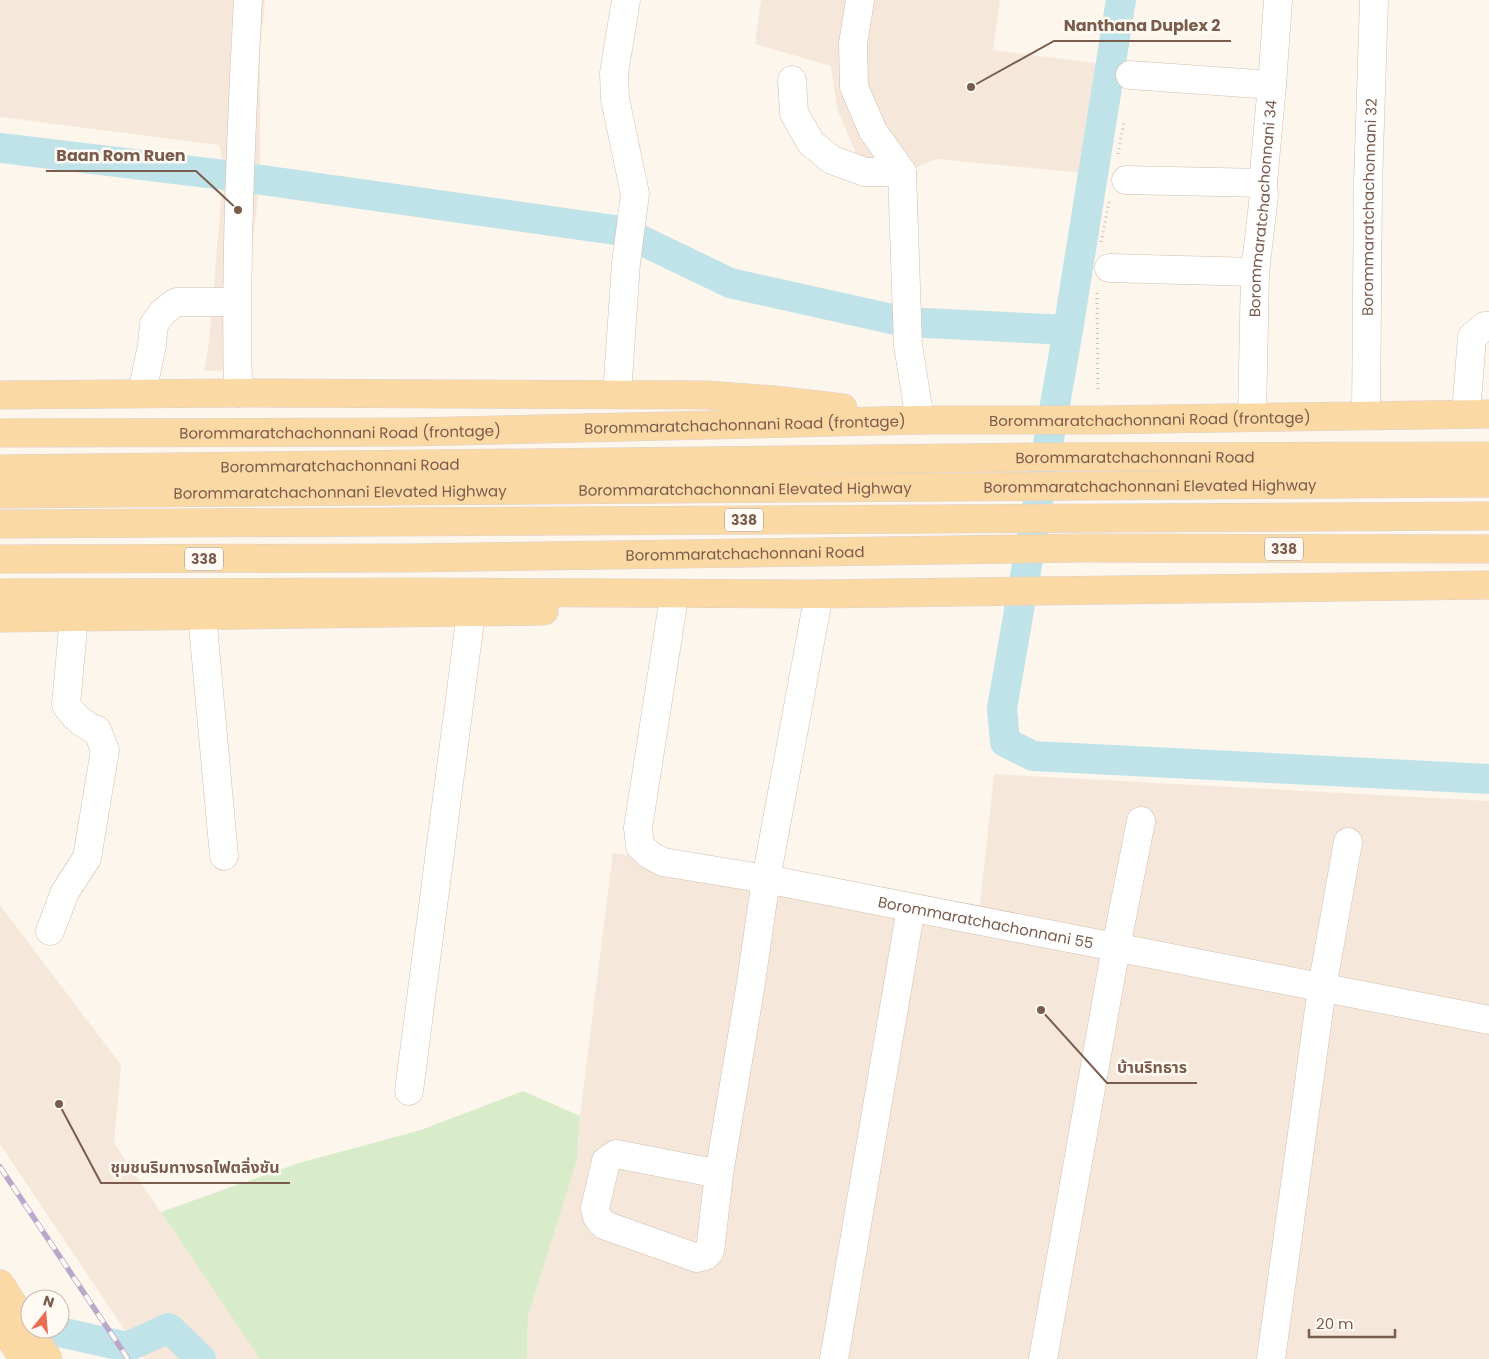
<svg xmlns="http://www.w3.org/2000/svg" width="1489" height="1359" font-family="Poppins,'Noto Sans Thai',sans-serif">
<rect width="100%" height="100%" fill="#fdf6ec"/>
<g fill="#f5e8da">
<path d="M 0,0 L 265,0 L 260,53 L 260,180 L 238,370 L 204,371 L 209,343 L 224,165 L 219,145 L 0,117 Z"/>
<path d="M 761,0 L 1000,0 L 993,50 L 1111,65 L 1094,174 L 936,159 L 871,188 L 837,109 L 831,66 L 755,44 Z"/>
<path d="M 994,774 L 1489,801 L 1489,1359 L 527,1359 L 528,1316 L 577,1160 L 580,1116 L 613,853 L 980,905 Z"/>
<path d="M 0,905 L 121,1065 L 114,1143 L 260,1359 L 144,1359 L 0,1144 Z"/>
</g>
<path fill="#d8ecc9" d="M 523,1091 L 580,1116 L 577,1160 L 528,1316 L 527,1359 L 260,1359 L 161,1212 L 299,1163 L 421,1130 Z"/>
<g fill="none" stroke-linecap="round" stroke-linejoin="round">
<g stroke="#bfe3e8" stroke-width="30">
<path d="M 0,148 L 233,176 L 622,231 L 730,283 L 905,322 L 1068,330 L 1002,708 L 1005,742 L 1033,756 L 1489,779"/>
<path d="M 1068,330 L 1121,0"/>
<path d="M 46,1329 L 127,1347 L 169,1328 L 201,1359"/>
</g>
<g stroke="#d1beb0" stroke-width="29">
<g id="minor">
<path d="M 860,0 L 853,44 L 854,87 L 873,131 L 902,172 L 908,345 L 920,420"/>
<path d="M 1130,75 L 1272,85"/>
<path d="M 792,80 L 794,113 L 811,143 L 832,160 L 865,172 L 902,172"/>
<path d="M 1126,180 L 1263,183"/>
<path d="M 1109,268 L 1255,272"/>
<path d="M 142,393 L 152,345 L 154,324 L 163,312 L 176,302 L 236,302"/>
<path d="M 238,393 C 235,262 241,131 248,0"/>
<path d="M 617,394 L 626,263 L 635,194 L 615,99 L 614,73 L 626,0"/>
<path d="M 1466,414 L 1472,337 L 1485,326 L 1489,326"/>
<path id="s1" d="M 1366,415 L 1368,184 L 1374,0"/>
<path id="s2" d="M 1252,417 L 1255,272 L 1264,195 L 1263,183 L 1272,85 L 1278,0"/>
<path id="s3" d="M 819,594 L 766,879 L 1489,1020"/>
<path d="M 672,610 L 638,828 L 640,846 L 650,855 L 663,862 L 766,879 L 750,989 L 719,1174 L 710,1251 L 705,1256 L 697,1258 L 604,1225 L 597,1217 L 595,1208 L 606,1161 L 616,1154 L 719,1174"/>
<path d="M 202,615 L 224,856"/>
<path d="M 50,931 L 65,892 L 87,858 L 105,750 L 97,730 C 82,725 75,717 66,705 L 74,617"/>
<path d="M 409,1091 L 471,613"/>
<path d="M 834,1359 L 911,908"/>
<path d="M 1043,1359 L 1116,947 L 1141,821"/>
<path d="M 1271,1359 L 1322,988 L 1348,842"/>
</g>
</g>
<g stroke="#dad1cd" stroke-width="29">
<g id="major">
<path d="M 0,395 L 238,393 L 706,395 L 774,400 L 843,408"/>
<path id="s4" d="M 0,433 L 410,432 L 920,420 L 1099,420 L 1489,414"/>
<path id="s5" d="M 0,469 L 1038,457 L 1489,456"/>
<path id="s6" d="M 0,494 L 1489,483"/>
<path d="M 0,524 L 1489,516"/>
<path id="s7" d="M 0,559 L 407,558 L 1079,548 L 1489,549"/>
<path d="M 0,593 L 416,592 L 819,594 L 1489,585"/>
<path d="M 0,618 L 544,611"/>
<path d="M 0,1284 L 48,1359"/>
<path d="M 0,1323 L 24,1359"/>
</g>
</g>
<g stroke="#d9b8a5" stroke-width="3" stroke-dasharray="1 4" stroke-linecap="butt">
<path d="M 1118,154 L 1124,122"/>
<path d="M 1101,242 L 1109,202"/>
<path d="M 1097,293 L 1098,392"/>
</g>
<use href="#minor" stroke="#fff" stroke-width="28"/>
<use href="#major" stroke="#fbd9a5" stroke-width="28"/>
<g stroke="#b9a8c9" stroke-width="5.5">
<path id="rail" d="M 0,1167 L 128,1359"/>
</g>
<use href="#rail" stroke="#fffaf3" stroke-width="4" stroke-dasharray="11" stroke-linecap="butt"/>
</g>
<g text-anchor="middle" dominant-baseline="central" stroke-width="5" stroke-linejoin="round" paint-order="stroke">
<g fill="#fffaf3" stroke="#a28b7f" stroke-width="1">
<rect x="725" y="508.5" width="38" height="23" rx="4"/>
<rect x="1265" y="537.5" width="38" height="23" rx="4"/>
<rect x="185" y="547.5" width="38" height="23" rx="4"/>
</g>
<g font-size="14" font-weight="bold" fill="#7a5c4d">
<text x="744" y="520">338</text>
<text x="1284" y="549">338</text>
<text x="204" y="559">338</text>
</g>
<g font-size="15" fill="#7a5c4d" stroke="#fffaf3">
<text stroke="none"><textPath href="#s2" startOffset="209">Borommaratchachonnani 34</textPath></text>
<text stroke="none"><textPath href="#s1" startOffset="208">Borommaratchachonnani 32</textPath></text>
<text stroke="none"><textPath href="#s4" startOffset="1150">Borommaratchachonnani Road (frontage)</textPath></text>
<text stroke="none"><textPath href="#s4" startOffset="745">Borommaratchachonnani Road (frontage)</textPath></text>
<text stroke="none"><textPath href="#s4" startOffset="340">Borommaratchachonnani Road (frontage)</textPath></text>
<text stroke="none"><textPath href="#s5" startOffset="1135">Borommaratchachonnani Road</textPath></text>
<text stroke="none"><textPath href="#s5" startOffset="340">Borommaratchachonnani Road</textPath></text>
<text stroke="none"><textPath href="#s6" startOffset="1150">Borommaratchachonnani Elevated Highway</textPath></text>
<text stroke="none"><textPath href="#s6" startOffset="745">Borommaratchachonnani Elevated Highway</textPath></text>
<text stroke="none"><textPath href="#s6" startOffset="340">Borommaratchachonnani Elevated Highway</textPath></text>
<text stroke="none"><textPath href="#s7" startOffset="745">Borommaratchachonnani Road</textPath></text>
<text stroke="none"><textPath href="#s3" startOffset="514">Borommaratchachonnani 55</textPath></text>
</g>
</g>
<path fill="none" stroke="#7a5c4d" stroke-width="2" d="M971 87L1054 41H1231M238 210L196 171H46M1041 1010L1107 1083H1197M59 1104L101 1183H290"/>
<g fill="#7a5c4d" stroke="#fffaf3" stroke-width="2">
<circle cx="971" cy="87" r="5"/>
<circle cx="238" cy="210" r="5"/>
<circle cx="1041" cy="1010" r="5"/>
<circle cx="59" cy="1104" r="5"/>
</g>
<g font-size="16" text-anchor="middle" font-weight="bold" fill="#7a5c4d" stroke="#fffaf3" stroke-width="5" stroke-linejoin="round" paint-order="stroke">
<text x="1142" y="31">Nanthana Duplex 2</text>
<text x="121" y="161">Baan Rom Ruen</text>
<text x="1152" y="1073">บ้านริทธาร</text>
<text x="195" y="1173">ชุมชนริมทางรถไฟตลิ่งชัน</text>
</g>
<g transform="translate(45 1314) rotate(17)"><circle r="24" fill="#fffaf3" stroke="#cabbb1"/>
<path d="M0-4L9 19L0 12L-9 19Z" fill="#e76f51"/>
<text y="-8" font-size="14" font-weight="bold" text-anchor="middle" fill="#7a5c4d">N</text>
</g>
<path d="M1309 1329v8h86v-8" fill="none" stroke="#7a5c4d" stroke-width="2.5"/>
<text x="1316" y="1329" font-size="15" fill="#7a5c4d" stroke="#fffaf3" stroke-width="4" paint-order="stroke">20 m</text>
</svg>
